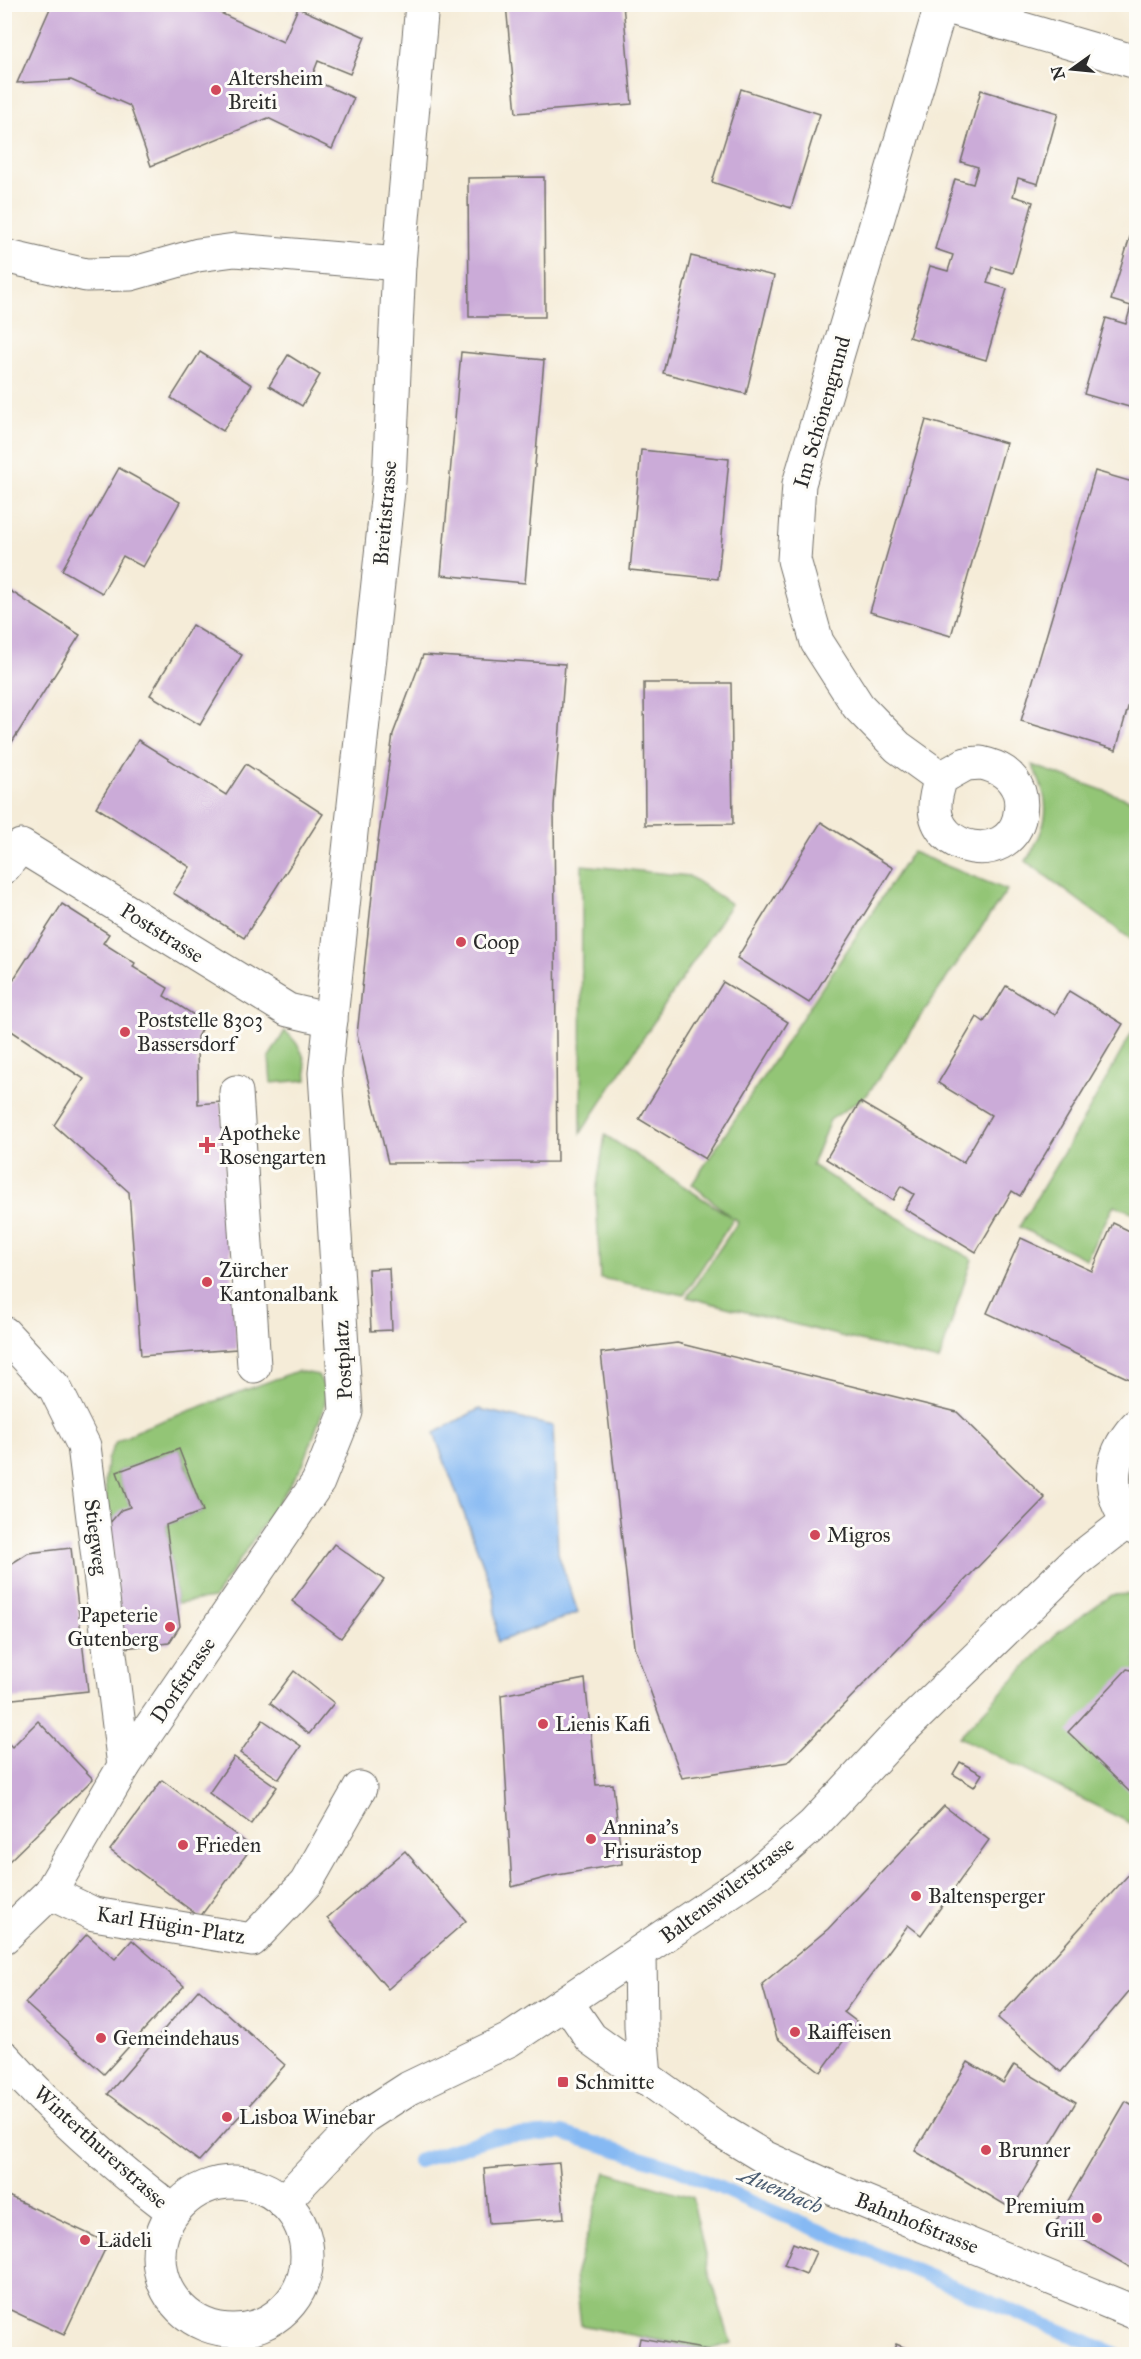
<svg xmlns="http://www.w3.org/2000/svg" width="1141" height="2359" font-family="'IM FELL Great Primer',serif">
<rect width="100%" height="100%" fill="#fdfcf7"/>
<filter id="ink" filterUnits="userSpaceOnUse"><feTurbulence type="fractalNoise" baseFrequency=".0167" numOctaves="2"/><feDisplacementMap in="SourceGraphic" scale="12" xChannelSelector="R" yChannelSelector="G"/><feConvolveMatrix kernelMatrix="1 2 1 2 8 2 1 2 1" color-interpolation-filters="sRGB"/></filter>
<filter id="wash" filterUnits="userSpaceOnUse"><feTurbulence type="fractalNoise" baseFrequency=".008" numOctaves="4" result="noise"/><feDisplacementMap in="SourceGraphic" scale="24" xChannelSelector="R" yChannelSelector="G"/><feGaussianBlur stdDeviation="1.35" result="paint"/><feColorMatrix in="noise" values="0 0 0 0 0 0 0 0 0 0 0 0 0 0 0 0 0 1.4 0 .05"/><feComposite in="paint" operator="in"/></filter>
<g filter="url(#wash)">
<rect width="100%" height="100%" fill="#f5ecd8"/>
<g fill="#93c576" stroke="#5f7850" stroke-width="1.5">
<path d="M 1032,765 L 1136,802 L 1136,943 L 1026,861 C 1049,824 1053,804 1032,765 Z"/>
<path d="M 912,852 L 1007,890 L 867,1095 L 830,1120 L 812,1165 L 868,1201 L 972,1259 L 939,1361 L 687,1297 L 738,1222 L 734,1218 L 684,1295 L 600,1278 L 596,1192 L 605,1135 L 731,1217 L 692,1184 Z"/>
<path d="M 582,865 L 689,876 L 731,904 L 581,1133 Z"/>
<path d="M 1136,1025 L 1136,1214 L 1114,1205 L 1086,1259 L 1019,1227 L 1088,1112 Z"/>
<path d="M 285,1031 C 302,1046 306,1058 307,1080 L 271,1083 L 269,1057 Z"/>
<path d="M 297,1371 L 318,1375 L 327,1392 L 324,1407 L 303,1465 L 214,1598 L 177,1603 L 166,1525 L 203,1511 L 180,1449 L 117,1472 L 130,1507 L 109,1524 L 105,1483 L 107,1460 L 116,1442 L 143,1428 Z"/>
<path d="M 1136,1594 L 1136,1826 L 959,1737 L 1055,1635 L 1111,1595 Z"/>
<path d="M 606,2172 L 692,2197 L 709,2272 L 731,2343 L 709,2350 L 581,2325 L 575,2275 Z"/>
</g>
<path fill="#86b9f3" stroke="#58728f" stroke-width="1.5" d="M 479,1409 L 553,1426 L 558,1553 L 578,1613 L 497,1642 L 494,1594 L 434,1433 Z"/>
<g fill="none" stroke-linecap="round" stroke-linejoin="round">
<path stroke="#86b9f3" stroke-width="14" d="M 418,2161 L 497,2136 L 562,2133 L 676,2168 L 753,2203 L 1116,2354"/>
</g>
<g id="blocks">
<g fill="#cbabd8">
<path d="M 52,4 L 201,4 L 283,42 L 298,8 L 365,37 L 350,74 L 318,61 L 311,79 L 354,98 L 332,149 L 268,118 L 151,166 L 130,106 L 71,80 L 17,83 Z"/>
<path d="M 506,4 L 623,4 L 632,104 L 516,113 Z"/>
<path d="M 741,89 L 820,114 L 791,208 L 712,182 Z"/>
<path d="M 981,90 L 1058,113 L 1038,184 L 1018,178 L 1013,196 L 1033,202 L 1013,273 L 992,267 L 987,283 L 1007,289 L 986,360 L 909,337 L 930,266 L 948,271 L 953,255 L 935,249 L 955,179 L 973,184 L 978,167 L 961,162 Z"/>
<path d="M 544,177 L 545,317 L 469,317 L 468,178 Z"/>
<path d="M 1132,230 L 1136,232 L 1136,409 L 1084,394 L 1106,318 L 1126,324 L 1131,306 L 1111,300 Z"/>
<path d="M 691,256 L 774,276 L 746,394 L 663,373 Z"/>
<path d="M 200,352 L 252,385 L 223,431 L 171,398 Z"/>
<path d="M 461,352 L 544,360 L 525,583 L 441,575 Z"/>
<path d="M 288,355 L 320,375 L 302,406 L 269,386 Z"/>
<path d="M 926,420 L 1006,443 L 951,636 L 870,612 Z"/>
<path d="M 641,450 L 729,459 L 718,579 L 630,570 Z"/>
<path d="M 119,468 L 180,502 L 143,567 L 123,556 L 102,593 L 62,570 Z"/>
<path d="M 1095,471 L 1136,483 L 1136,679 L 1116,750 L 1021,721 Z"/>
<path d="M 4,587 L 80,635 L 7,750 L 4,749 Z"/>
<path d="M 192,625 L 242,655 L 200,725 L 150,695 Z"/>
<path d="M 423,655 L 565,664 L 554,806 L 557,1162 L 388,1163 L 357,1035 L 377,849 L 393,734 Z"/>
<path d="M 644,683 L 731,683 L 733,824 L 645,825 Z"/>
<path d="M 138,740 L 226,795 L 246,764 L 323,814 L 244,938 L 173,893 L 190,867 L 96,807 Z"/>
<path d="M 821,822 L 893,868 L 809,1003 L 737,958 Z"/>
<path d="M 62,904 L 109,934 L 103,943 L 135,963 L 133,967 L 168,988 L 164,996 L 205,1022 L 197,1037 L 198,1104 L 221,1102 L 237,1349 L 141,1356 L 129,1192 L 54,1125 L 84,1079 L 4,1026 L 4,994 Z"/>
<path d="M 723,982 L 788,1022 L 705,1159 L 639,1119 Z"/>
<path d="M 1006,986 L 1055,1015 L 1069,991 L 1123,1024 L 1020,1196 L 1012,1191 L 976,1252 L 905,1209 L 914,1194 L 901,1186 L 893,1200 L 826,1159 L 860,1102 L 963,1163 L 991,1115 L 938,1083 L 977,1017 L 984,1022 Z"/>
<path d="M 1113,1223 L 1136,1234 L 1136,1382 L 987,1313 L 1021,1238 L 1092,1271 Z"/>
<path d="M 389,1268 L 392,1330 L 371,1331 L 368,1269 Z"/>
<path d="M 677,1343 L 957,1412 L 1045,1498 L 788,1762 L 682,1778 L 634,1646 L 601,1353 Z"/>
<path d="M 179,1449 L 203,1511 L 166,1525 L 180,1626 L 169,1643 L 124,1648 L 109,1524 L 121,1510 L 130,1507 L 117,1472 Z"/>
<path d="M 334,1544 L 384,1580 L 341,1638 L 292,1601 Z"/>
<path d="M 71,1548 L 88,1691 L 4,1700 L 4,1585 L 9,1584 L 6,1567 L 28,1553 Z"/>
<path d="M 1127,1669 L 1136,1671 L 1135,1797 L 1068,1732 Z"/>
<path d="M 294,1671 L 334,1703 L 309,1734 L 270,1703 Z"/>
<path d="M 585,1679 L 596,1785 L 613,1784 L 622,1864 L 552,1876 L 512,1887 L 501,1695 Z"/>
<path d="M 263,1720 L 301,1746 L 279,1779 L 240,1753 Z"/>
<path d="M 38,1721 L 93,1779 L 4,1866 L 4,1739 L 12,1747 Z"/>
<path d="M 234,1757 L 277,1787 L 251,1824 L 209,1793 Z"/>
<path d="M 960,1762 L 982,1774 L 974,1787 L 953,1774 Z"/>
<path d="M 162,1780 L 252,1847 L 200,1917 L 110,1850 Z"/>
<path d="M 944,1806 L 989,1840 L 921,1935 L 908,1925 L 844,2012 L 857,2022 L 821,2072 L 777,2038 L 762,1984 L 828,1929 Z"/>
<path d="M 405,1851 L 466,1921 L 388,1989 L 327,1918 Z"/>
<path d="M 1131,1872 L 1136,1877 L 1136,1983 L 1061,2072 L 998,2018 Z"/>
<path d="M 87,1934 L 115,1959 L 132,1940 L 184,1986 L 104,2074 L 25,2003 Z"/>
<path d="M 199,1989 L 285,2065 L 199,2161 L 108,2094 Z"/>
<path d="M 968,2062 L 1003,2083 L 1014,2065 L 1076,2102 L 1012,2209 L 915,2151 Z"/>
<path d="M 1126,2101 L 1136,2107 L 1136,2271 L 1055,2223 Z"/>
<path d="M 559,2163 L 564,2218 L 489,2223 L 484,2169 Z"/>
<path d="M 4,2194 L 108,2243 L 64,2335 L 4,2307 Z"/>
<path d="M 793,2243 L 816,2252 L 806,2274 L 784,2265 Z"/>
<path d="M 640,2338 L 709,2350 L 708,2354 L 637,2354 Z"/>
<path d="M 896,2344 L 921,2354 L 892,2354 Z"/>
</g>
</g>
</g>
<g filter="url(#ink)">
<use href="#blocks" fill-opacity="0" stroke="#726f68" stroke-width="1.5"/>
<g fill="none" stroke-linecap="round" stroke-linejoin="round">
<g stroke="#726f68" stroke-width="35">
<path id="pedestrian" d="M 236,1092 L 254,1366"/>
</g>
<g stroke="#726f68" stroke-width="35">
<g id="minor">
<path d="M 937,4 L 1136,62"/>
<path d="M 4,256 L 86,275 L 131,274 L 198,255 L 235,250 L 399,264"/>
<path d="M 981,763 C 999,767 1012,774 1019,792 C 1022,801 1021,810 1019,819 C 1006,865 935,852 935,806 C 935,797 938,787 941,778 L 966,764 Z"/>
<path d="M 941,778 L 898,747 L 858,706 L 817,642 L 794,560 L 799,484 L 941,6"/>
<path d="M 4,867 L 21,846 L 288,1010 L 331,1020"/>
<path d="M 4,1333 L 55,1388 L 84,1446 L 124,1766"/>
<path d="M 50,1893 L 94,1914 L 252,1940 L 306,1883 L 360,1788"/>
<path d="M 4,1937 L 50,1893 L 124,1766 L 318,1482 L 346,1412 L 325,1073 L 389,481 L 399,264 L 422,4"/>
<path d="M 640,1954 L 641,2027 L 645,2078"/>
<path d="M 567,2003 L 591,2038 L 718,2129 L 766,2158 L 834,2189 L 1136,2313"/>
</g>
</g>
<g stroke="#726f68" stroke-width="35">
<g id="secondary">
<path d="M 1136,1426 C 1107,1457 1105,1499 1136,1529"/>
<path d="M 4,2057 C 55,2114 113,2165 173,2211"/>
<circle cx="233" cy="2256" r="74"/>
<path d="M 283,2202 L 364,2117 L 409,2088 L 509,2040 L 759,1872 L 813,1825 L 898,1734 L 1075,1562 L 1128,1521"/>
</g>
</g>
<use href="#pedestrian" stroke="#fff" stroke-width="33"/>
<use href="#minor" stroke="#fff" stroke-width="33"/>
<use href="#secondary" stroke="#fff" stroke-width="33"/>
</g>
</g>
<g fill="#d1495b" stroke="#fdfcf7" stroke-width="2">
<circle cx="216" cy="90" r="6"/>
<circle cx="461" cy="942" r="6"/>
<circle cx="125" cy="1032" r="6"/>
<path d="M204 1136h6v6h6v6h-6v6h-6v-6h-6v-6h6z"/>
<circle cx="207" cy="1282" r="6"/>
<circle cx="815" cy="1535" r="6"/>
<circle cx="170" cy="1627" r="6"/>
<circle cx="543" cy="1724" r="6"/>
<circle cx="591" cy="1839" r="6"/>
<circle cx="183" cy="1845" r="6"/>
<circle cx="916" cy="1896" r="6"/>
<circle cx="795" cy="2032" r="6"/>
<circle cx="101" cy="2038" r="6"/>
<rect x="557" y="2076" width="12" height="12" rx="3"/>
<circle cx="227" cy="2117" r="6"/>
<circle cx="986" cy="2150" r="6"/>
<circle cx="1097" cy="2218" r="6"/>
<circle cx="85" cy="2240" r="6"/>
</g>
<g text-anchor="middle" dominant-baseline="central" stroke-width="6" stroke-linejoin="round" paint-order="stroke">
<g font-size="21" fill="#2b2b2b" stroke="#fdfcf7" text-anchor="start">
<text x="228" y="78">Altersheim<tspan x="228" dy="24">Breiti</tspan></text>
<text x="473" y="942">Coop</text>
<text x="137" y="1020">Poststelle 8303<tspan x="137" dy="24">Bassersdorf</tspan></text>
<text x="219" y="1133">Apotheke<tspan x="219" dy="24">Rosengarten</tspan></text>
<text x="219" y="1270">Zürcher<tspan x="219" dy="24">Kantonalbank</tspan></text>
<text x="827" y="1535">Migros</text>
<text x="158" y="1615" text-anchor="end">Papeterie<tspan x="158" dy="24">Gutenberg</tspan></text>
<text x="555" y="1724">Lienis Kafi</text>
<text x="603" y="1827">Annina's<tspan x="603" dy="24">Frisurästop</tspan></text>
<text x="195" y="1845">Frieden</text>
<text x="928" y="1896">Baltensperger</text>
<text x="807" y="2032">Raiffeisen</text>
<text x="113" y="2038">Gemeindehaus</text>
<text x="575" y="2082">Schmitte</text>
<text x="239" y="2117">Lisboa Winebar</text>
<text x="998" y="2150">Brunner</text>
<text x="1085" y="2206" text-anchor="end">Premium<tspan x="1085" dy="24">Grill</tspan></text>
<text x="97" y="2240">Lädeli</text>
</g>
<g font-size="21" fill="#2b2b2b" stroke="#fdfcf7">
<text transform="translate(822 412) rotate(-74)">Im Schönengrund</text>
<text transform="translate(385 513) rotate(-85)">Breitistrasse</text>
<text transform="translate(162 933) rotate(32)">Poststrasse</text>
<text transform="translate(343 1360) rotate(-93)">Postplatz</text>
<text transform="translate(96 1537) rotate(83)">Stiegweg</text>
<text transform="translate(183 1680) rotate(-56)">Dorfstrasse</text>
<text transform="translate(727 1890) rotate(-37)">Baltenswilerstrasse</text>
<text transform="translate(171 1925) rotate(9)">Karl Hügin-Platz</text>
<text transform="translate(101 2147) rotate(42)">Winterthurerstrasse</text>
<text transform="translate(917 2223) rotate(22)">Bahnhofstrasse</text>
</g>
<g font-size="22" font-style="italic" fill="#4b5d71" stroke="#fdfcf7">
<text transform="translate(781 2190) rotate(23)">Auenbach</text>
</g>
</g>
<rect width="1141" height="2359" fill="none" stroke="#fdfcf7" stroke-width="24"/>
<g transform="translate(1072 69) rotate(255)" stroke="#fdfcf7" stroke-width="4.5" paint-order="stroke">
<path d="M0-4.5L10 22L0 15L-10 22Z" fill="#2b2b2b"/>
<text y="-9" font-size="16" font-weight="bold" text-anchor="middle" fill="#2b2b2b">N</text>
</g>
</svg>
